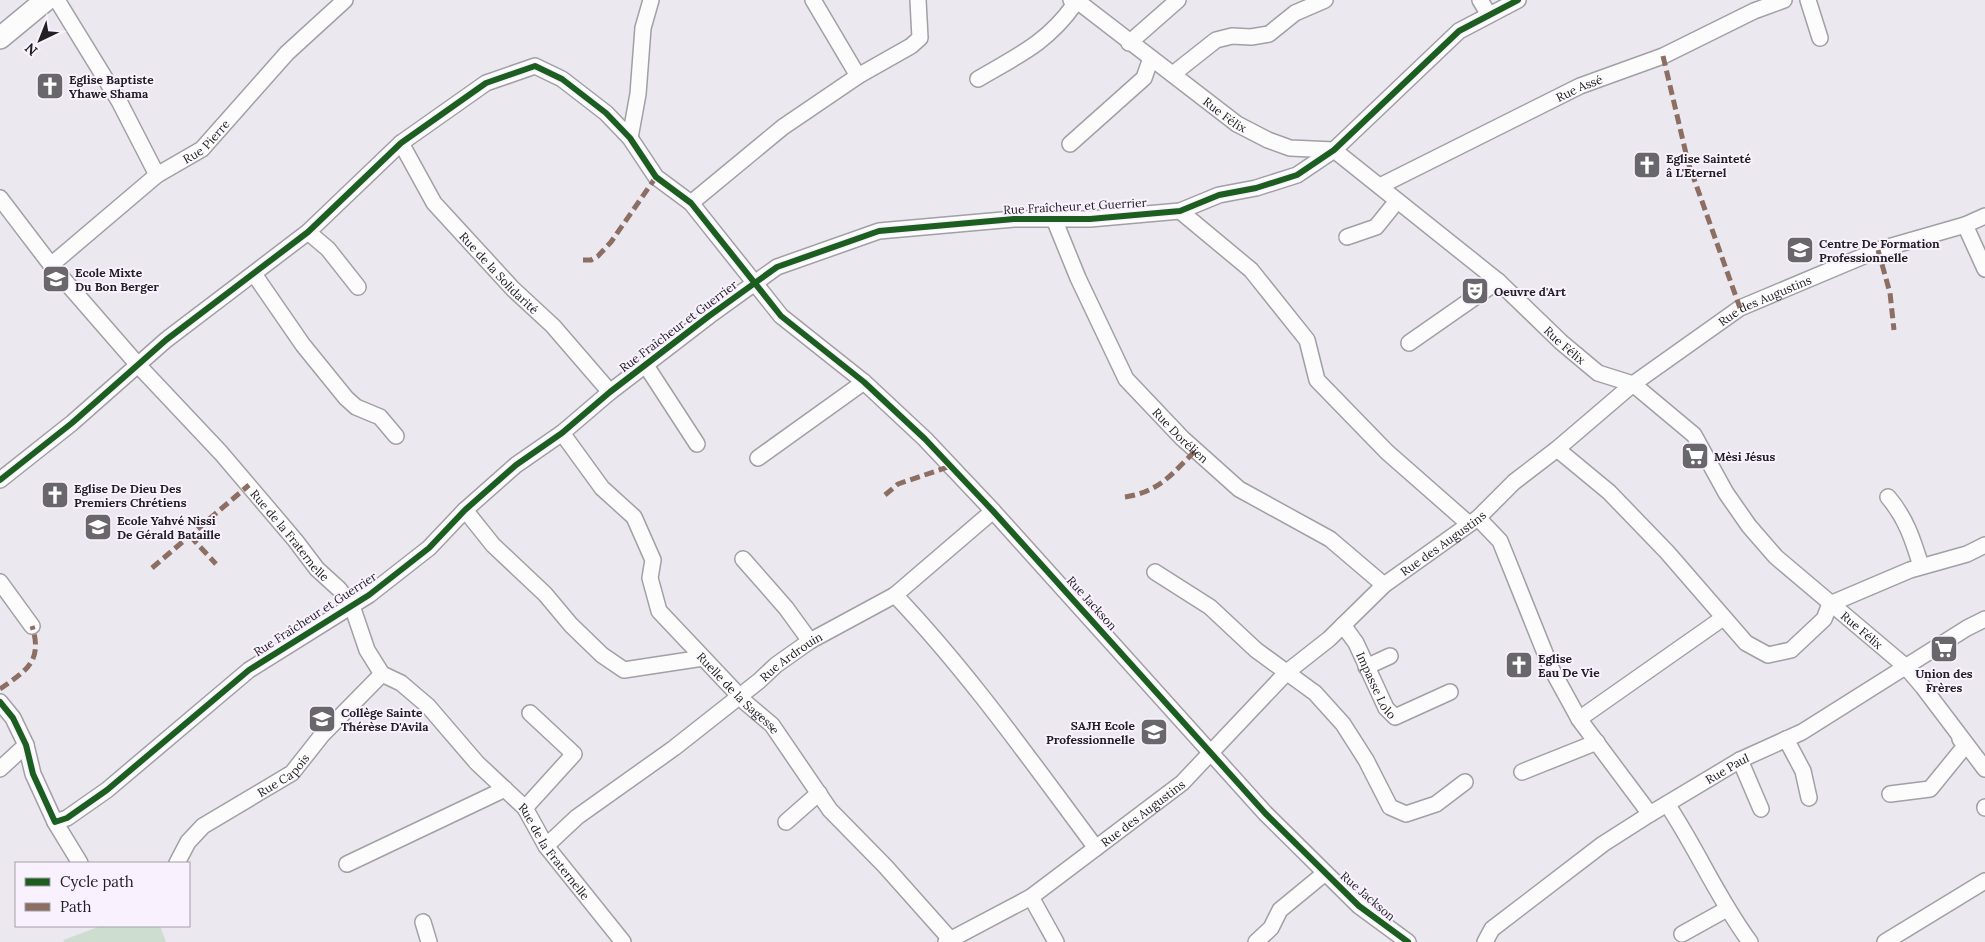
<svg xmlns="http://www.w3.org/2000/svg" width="1985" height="942" font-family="Lora,serif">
<rect width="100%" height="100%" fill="#ece8f0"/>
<path fill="#cdded0" d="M 101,926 L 160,926 L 166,942 L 64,942 L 63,940 Z"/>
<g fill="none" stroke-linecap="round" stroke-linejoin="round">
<g stroke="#a29fa5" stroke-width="18">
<g id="street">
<path d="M 57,0 L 119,101 L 157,175"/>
<path d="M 813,0 L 858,76"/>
<path id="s1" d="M 1076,0 L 1237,124 L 1268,140 L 1290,148 L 1334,150 L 1498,281 L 1561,342 L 1598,373 L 1633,384 L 1694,435 L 1726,493 L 1749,526 L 1776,557 L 1905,666 L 1923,687 L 1985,769"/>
<path d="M 1480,0 L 1489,15"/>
<path d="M 1808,0 L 1820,38"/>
<path d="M 1129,43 L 1178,0"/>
<path d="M 1173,74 L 1216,40 L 1232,36 L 1251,37 L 1269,34 L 1295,13 L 1325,0"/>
<path d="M 978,79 C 1017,56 1047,43 1074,5 L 1071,0"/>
<path d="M 630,138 L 638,94 L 643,28 L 651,0"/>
<path id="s2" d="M 401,143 L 434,203 L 513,289 L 553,326 L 610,392"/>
<path d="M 1070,144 L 1144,78 L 1151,58"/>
<path id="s3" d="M 1380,186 L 1580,86 L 1663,56 L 1754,11 L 1784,0"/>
<path id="s4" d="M 0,198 L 51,265 L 138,365 L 221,453 L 295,540 L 317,569 L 339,589 L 352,606 L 367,650 L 382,674 L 401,683 L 428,706 L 477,763 L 525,808 L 546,846 L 623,942"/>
<path d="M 691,203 L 783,127 L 858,76 L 911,46 L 920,38 L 918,0"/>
<path d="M 1180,211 L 1251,270 L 1307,340 L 1317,380 L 1387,452 L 1469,524"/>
<path id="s5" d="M 1054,219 L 1078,278 L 1126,379 L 1182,438 L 1239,489 L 1330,539 L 1384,585"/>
<path d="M 1965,225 L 1985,269"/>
<path d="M 308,232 L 328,249 L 358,287"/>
<path d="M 1347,237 L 1376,227 L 1397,201"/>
<path id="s6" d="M 51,265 L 157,175 L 202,149 L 287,53 L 345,0"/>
<path d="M 254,274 L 303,345 L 346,398 L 356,407 L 380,417 L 396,436"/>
<path d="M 1409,343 L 1498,281"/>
<path d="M 645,364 L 697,444"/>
<path id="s7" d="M 562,433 L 602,488 L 634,517 L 653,560 L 650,578 L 659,611 L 746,703 L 772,725 L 830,810 L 885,866 L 950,939"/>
<path d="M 1557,449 L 1609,492 L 1667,552 L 1746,643 L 1768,655 L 1791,650 L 1824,619 L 1830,604 L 1910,570 L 1967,554 L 1985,545"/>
<path d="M 758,458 L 864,382"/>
<path d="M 0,480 L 72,423 L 166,340 L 308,232 L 401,143 L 486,83 L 535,66 L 562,79 L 606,113 L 630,138 L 656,177 L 691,203 L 781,316 L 864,382 L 925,439 L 993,511 L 1265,813 L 1359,906 L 1408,942"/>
<path d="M 1888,497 C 1906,518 1913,540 1921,566"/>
<path d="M 465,510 L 493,545 L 545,594 L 571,625 L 602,655 L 624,670 L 703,658"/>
<path d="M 1478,518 L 1500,541 L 1551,668 L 1579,719 L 1650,814"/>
<path d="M 743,559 L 786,608 L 810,641"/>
<path d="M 1155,572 L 1210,607 L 1256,650 L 1315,693 L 1343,724 L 1366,760 L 1390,807 L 1406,814 L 1436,804 L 1465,782"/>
<path d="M 0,582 L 32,626"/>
<path d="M 895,595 C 970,674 1031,761 1096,848"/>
<path id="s8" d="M 1343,625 L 1356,643 L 1386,708 L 1395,717 L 1450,692"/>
<path d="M 1366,667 L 1390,656"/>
<path d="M 0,702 L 13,718 L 26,745 L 33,774 L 55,822 L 67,818 L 107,790 L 249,670 L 369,595 L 429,548 L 465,510 L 516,465 L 562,433 L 610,392 L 709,316 L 777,267 L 879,231 L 1014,219 L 1090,219 L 1180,211 L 1219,195 L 1256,188 L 1297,175 L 1334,150 L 1459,31 L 1518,0"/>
<path d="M 1579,719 L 1723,618"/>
<path d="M 1786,739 L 1803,771 L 1809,798"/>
<path d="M 1740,760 L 1761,809"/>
<path d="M 0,769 L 26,745"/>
<path d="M 1522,772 L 1597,742"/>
<path d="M 1890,794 L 1930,789 L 1965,746 L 1960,739"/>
<path d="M 1667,804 C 1697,849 1718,899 1750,942"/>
<path d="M 525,808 L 574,754 L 530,713"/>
<path d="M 1985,808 L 1985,807"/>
<path d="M 55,822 L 80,863"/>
<path d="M 786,822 L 819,793"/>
<path id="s9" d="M 546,846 L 577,817 L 674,748 L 759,681 L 776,665 L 810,641 L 895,595 L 993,511"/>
<path id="s10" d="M 177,863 L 188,842 L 203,826 L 292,773 L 322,735 L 382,674"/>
<path d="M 347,864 L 505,789"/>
<path d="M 1031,897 L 1056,942"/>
<path d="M 423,922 L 429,942"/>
<path d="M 1682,934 L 1727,909"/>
<path id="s11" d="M 946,942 L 1031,897 L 1182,783 L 1287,672 L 1329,639 L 1384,585 L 1478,518 L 1514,482 L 1557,449 L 1633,384 L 1740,308 L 1878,250 L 1965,225 L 1985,216"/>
<path d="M 1256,942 L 1271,928 L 1280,910 L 1325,873"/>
<path id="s12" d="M 1485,942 L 1492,929 L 1603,844 L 1650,814 L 1740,760 L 1802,732 L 1967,628 L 1985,619"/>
<path d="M 1885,942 L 1985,881"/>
</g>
</g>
<g stroke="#a29fa5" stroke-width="24">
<path id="secondary" d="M 0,38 L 46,0"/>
</g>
<use href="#street" stroke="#fcfcfd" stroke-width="15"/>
<use href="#secondary" stroke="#fcfcfd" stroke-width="21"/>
<g stroke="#8d6e63" stroke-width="5" stroke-dasharray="10 5" stroke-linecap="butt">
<path d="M 1663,56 L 1688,162 L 1740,308"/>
<path d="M 1878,250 L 1890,293 L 1894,330"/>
<path d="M 583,260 L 591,260 L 598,256 L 611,242 L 656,177"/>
<path d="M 885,495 L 898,484 L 951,466"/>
<path d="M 1125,497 C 1159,492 1172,474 1196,450"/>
<path d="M 190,536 L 216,564"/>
<path d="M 152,568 L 249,485"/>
<path d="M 0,689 C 27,670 43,661 32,626"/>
</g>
<g stroke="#f9f2fe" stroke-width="9">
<g id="cycleway">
<path d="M 0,480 L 72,423 L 166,340 L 308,232 L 401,143 L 486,83 L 535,66 L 562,79 L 606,113 L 630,138 L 656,177 L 691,203 L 781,316 L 864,382 L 925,439 L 993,511 L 1265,813 L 1359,906 L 1408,942"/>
<path d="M 0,702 L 13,718 L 26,745 L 33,774 L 55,822 L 67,818 L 107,790 L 249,670 L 369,595 L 429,548 L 465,510 L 516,465 L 562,433 L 610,392 L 709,316 L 777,267 L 879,231 L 1014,219 L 1090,219 L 1180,211 L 1219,195 L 1256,188 L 1297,175 L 1334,150 L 1459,31 L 1518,0"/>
</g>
</g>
<use href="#cycleway" stroke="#1b5e20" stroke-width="6"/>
</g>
<defs>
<g id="church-square" transform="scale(1.4375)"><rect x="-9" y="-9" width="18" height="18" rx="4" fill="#69666c" stroke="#f9f2fe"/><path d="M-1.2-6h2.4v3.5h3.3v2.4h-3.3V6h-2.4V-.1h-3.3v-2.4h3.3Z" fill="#fff"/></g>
<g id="university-square" transform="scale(1.4375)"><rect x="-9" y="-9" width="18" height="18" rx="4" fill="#69666c" stroke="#f9f2fe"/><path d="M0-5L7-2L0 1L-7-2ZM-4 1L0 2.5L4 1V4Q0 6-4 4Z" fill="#fff"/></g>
<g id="school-square" transform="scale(1.4375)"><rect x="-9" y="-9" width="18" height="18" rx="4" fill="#69666c" stroke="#f9f2fe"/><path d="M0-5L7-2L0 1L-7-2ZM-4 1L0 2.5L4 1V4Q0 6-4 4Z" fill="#fff"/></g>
<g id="theatre-square" transform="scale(1.4375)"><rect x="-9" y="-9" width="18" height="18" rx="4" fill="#69666c" stroke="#f9f2fe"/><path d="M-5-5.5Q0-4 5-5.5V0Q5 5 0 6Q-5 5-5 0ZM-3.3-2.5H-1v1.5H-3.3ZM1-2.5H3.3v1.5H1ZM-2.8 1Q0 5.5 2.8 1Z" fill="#fff"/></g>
<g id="supermarket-square" transform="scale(1.4375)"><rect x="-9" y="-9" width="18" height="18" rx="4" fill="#69666c" stroke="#f9f2fe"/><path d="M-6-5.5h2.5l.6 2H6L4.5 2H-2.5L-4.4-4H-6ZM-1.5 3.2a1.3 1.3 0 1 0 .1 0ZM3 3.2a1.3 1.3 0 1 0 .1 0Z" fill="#fff"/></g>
</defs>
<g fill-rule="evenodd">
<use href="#church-square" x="50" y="86"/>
<use href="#church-square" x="1647" y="165"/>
<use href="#university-square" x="1800" y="250"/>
<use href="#school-square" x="56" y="279"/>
<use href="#theatre-square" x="1475" y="291"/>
<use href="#supermarket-square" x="1695" y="456"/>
<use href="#church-square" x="55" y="495"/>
<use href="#school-square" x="98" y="527"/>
<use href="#supermarket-square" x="1944" y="649"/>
<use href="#church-square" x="1519" y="665"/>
<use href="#school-square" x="322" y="719"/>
<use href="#university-square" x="1154" y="732"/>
</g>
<g text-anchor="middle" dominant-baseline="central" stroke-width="4" stroke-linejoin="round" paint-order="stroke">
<g font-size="12" font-weight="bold" fill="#232025" stroke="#f9f2fe" text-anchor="start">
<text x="69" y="79">Eglise Baptiste<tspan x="69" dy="14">Yhawe Shama</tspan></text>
<text x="1666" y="158">Eglise Sainteté<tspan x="1666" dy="14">â L'Eternel</tspan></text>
<text x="1819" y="243">Centre De Formation<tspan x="1819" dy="14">Professionnelle</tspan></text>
<text x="75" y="272">Ecole Mixte<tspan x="75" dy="14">Du Bon Berger</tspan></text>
<text x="1494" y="291">Oeuvre d'Art</text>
<text x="1714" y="456">Mèsi Jésus</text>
<text x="74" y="488">Eglise De Dieu Des<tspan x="74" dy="14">Premiers Chrétiens</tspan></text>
<text x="117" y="520">Ecole Yahvé Nissi<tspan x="117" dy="14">De Gérald Bataille</tspan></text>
<text x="1538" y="658">Eglise<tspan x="1538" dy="14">Eau De Vie</tspan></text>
<text x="1944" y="673" text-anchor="middle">Union des<tspan x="1944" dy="14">Frères</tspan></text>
<text x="341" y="712">Collège Sainte<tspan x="341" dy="14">Thérèse D'Avila</tspan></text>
<text x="1135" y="725" text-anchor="end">SAJH Ecole<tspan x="1135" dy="14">Professionnelle</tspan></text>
</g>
<g font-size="12" fill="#232025" stroke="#f9f2fe">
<text stroke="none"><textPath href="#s3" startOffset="222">Rue Assé</textPath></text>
<text stroke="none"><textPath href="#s1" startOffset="188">Rue Félix</textPath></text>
<text stroke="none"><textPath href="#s6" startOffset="199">Rue Pierre</textPath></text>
<text transform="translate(1075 206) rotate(-3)">Rue Fraîcheur et Guerrier</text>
<text stroke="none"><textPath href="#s2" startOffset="164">Rue de la Solidarité</textPath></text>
<text stroke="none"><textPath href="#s11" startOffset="1046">Rue des Augustins</textPath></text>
<text transform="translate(678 326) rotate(-37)">Rue Fraîcheur et Guerrier</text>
<text stroke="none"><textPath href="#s1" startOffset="608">Rue Félix</textPath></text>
<text stroke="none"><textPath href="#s5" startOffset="254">Rue Dorélien</textPath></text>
<text stroke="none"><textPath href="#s4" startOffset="445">Rue de la Fraternelle</textPath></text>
<text stroke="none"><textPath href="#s11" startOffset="641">Rue des Augustins</textPath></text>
<text transform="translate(1092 603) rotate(48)">Rue Jackson</text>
<text transform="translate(315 614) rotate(-33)">Rue Fraîcheur et Guerrier</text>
<text stroke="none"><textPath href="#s1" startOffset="1028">Rue Félix</textPath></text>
<text stroke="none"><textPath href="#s9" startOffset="310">Rue Ardrouin</textPath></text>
<text stroke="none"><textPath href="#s8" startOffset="69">Impasse Lolo</textPath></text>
<text stroke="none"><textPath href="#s7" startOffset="325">Ruelle de la Sagesse</textPath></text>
<text stroke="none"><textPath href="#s12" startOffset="300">Rue Paul</textPath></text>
<text stroke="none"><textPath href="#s10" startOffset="141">Rue Capois</textPath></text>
<text stroke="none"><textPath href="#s11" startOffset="236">Rue des Augustins</textPath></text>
<text stroke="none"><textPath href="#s4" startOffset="864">Rue de la Fraternelle</textPath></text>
<text transform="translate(1368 896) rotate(41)">Rue Jackson</text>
</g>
</g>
<rect x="15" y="862" width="175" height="65" fill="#f9f2fe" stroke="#a39ea7"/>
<rect x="25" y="878" width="25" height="8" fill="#1b5e20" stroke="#a39ea7"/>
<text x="60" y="887" font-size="15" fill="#232025">Cycle path</text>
<rect x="25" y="903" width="25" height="8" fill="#8d6e63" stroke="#a39ea7"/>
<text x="60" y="912" font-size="15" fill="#232025">Path</text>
<g transform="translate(40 40) rotate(223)" stroke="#f9f2fe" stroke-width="4" paint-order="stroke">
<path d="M0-4L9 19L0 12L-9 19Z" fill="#232025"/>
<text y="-8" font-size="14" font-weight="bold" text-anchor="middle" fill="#232025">N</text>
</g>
</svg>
